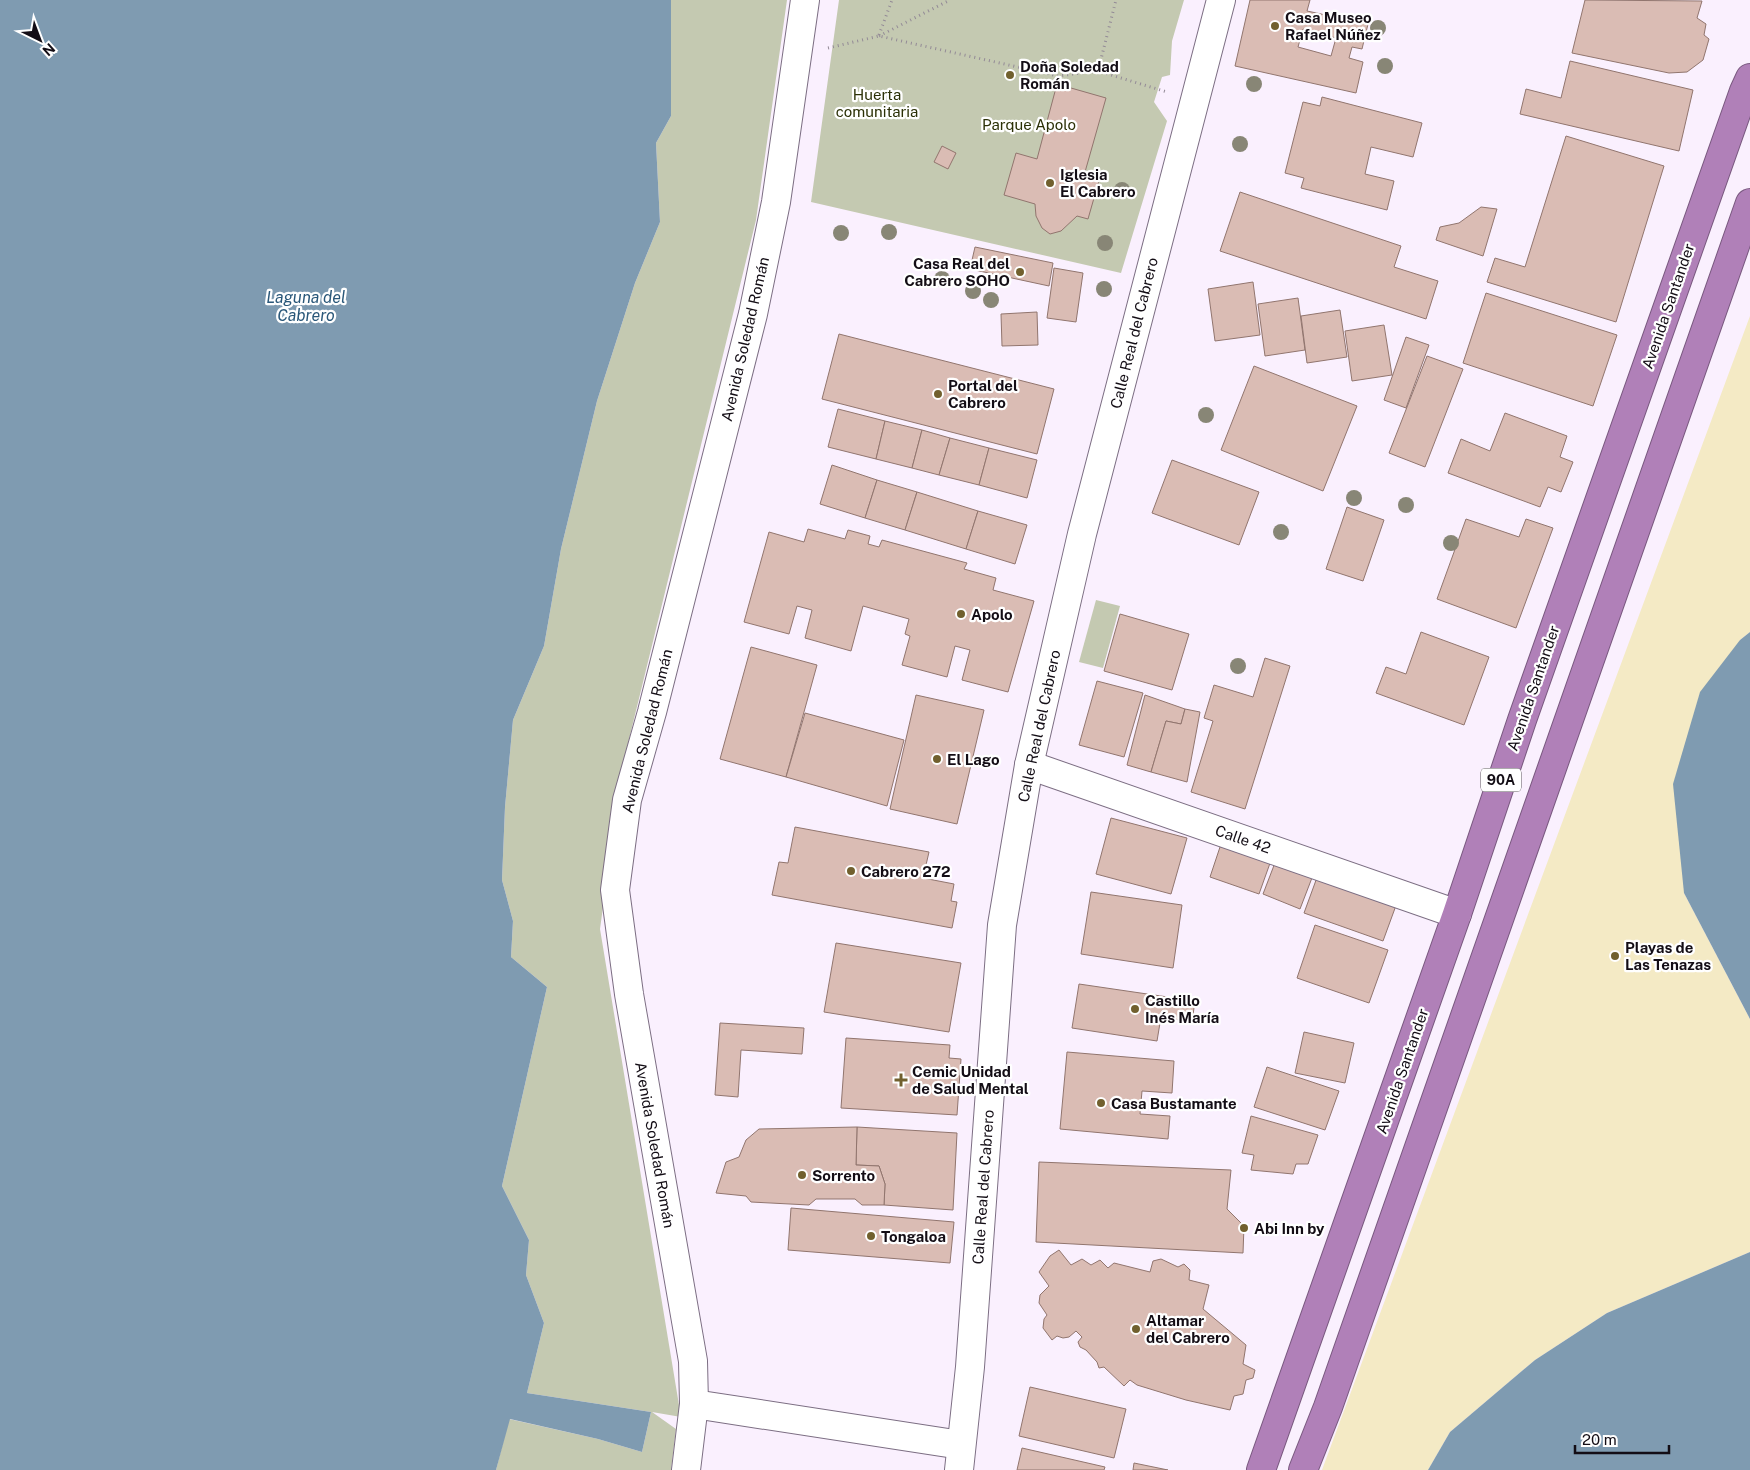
<svg xmlns="http://www.w3.org/2000/svg" width="1750" height="1470" font-family="'Public Sans',sans-serif">
<rect width="100%" height="100%" fill="#faf0fe"/>
<g fill="#c4c9b1">
<path d="M 671,0 L 787,0 L 756,220 L 622,768 L 600,929 L 681,1417 L 652,1412 L 676,1429 L 671,1470 L 496,1470 L 509,1419 L 598,1439 L 642,1452 L 651,1412 L 527,1393 L 544,1323 L 526,1275 L 529,1240 L 502,1186 L 547,987 L 511,957 L 513,921 L 502,880 L 505,807 L 513,720 L 544,646 L 561,549 L 597,401 L 635,283 L 660,222 L 656,143 L 671,116 Z"/>
<path d="M 839,0 L 1184,0 L 1172,41 L 1170,75 L 1162,77 L 1154,102 L 1167,121 L 1121,273 L 811,202 Z"/>
<path d="M 1096,600 L 1120,606 L 1103,668 L 1079,662 Z"/>
</g>
<path fill="#f4eac5" d="M 1750,316 L 1750,632 L 1740,640 L 1684,893 L 1750,1019 L 1750,1252 L 1607,1313 L 1535,1360 L 1450,1432 L 1428,1470 L 1322,1470 Z"/>
<g fill="#7f9bb1">
<path d="M 0,0 L 671,0 L 671,116 L 656,143 L 660,222 L 635,283 L 597,401 L 561,549 L 544,646 L 513,720 L 505,807 L 502,880 L 513,921 L 511,957 L 547,987 L 502,1186 L 529,1240 L 526,1275 L 544,1323 L 527,1393 L 651,1412 L 642,1452 L 598,1439 L 510,1419 L 496,1470 L 0,1470 Z"/>
<path d="M 1750,632 L 1750,1019 L 1684,893 L 1673,784 L 1700,692 L 1740,640 Z"/>
<path d="M 1750,1252 L 1750,1470 L 1428,1470 L 1450,1432 L 1535,1360 L 1607,1313 Z"/>
</g>
<g fill="#dabcb4" stroke="#91756e" fill-rule="evenodd">
<path d="M 1250,0 L 1310,0 L 1307,11 L 1368,24 L 1362,49 L 1352,47 L 1349,58 L 1363,62 L 1356,93 L 1235,66 ZM 1303,29 L 1336,38 L 1331,56 L 1298,47 Z"/>
<path d="M 1585,0 L 1702,1 L 1697,18 L 1706,24 L 1704,35 L 1709,39 L 1703,60 L 1687,72 L 1669,73 L 1572,53 Z"/>
<path d="M 1570,61 L 1693,90 L 1679,151 L 1520,114 L 1526,89 L 1561,98 Z"/>
<path d="M 1057,84 L 1106,98 L 1085,172 L 1100,177 L 1088,219 L 1077,216 L 1061,231 L 1050,234 L 1042,228 L 1036,216 L 1035,204 L 1004,195 L 1016,153 L 1037,159 Z"/>
<path d="M 1322,97 L 1422,123 L 1413,157 L 1371,147 L 1365,174 L 1394,181 L 1387,210 L 1301,188 L 1304,178 L 1285,173 L 1303,102 L 1320,106 Z"/>
<path d="M 1566,136 L 1664,166 L 1616,322 L 1487,282 L 1495,258 L 1525,267 Z"/>
<path d="M 942,146 L 956,153 L 948,169 L 934,162 Z"/>
<path d="M 1240,192 L 1401,246 L 1394,267 L 1438,281 L 1426,319 L 1220,251 Z"/>
<path d="M 1481,207 L 1497,209 L 1483,256 L 1436,240 L 1440,227 L 1459,223 Z"/>
<path d="M 975,247 L 1053,263 L 1049,286 L 970,269 Z"/>
<path d="M 1054,268 L 1083,273 L 1076,322 L 1047,318 Z"/>
<path d="M 1253,282 L 1260,335 L 1215,341 L 1208,289 Z"/>
<path d="M 1486,293 L 1617,335 L 1593,406 L 1463,363 Z"/>
<path d="M 1298,298 L 1305,350 L 1265,356 L 1258,304 Z"/>
<path d="M 1340,310 L 1347,357 L 1307,363 L 1301,316 Z"/>
<path d="M 1037,312 L 1038,345 L 1002,346 L 1001,314 Z"/>
<path d="M 1384,325 L 1392,375 L 1352,381 L 1345,331 Z"/>
<path d="M 839,334 L 1054,389 L 1037,454 L 822,399 Z"/>
<path d="M 1406,337 L 1429,345 L 1406,408 L 1384,400 Z"/>
<path d="M 1427,356 L 1463,369 L 1425,467 L 1389,453 Z"/>
<path d="M 1254,366 L 1357,406 L 1323,491 L 1221,450 Z"/>
<path d="M 838,409 L 885,421 L 876,459 L 828,447 Z"/>
<path d="M 1505,413 L 1567,436 L 1560,457 L 1573,462 L 1561,492 L 1548,487 L 1540,507 L 1448,473 L 1461,439 L 1490,451 Z"/>
<path d="M 885,421 L 922,430 L 912,468 L 876,459 Z"/>
<path d="M 922,430 L 950,438 L 939,475 L 912,468 Z"/>
<path d="M 950,438 L 989,448 L 979,485 L 939,475 Z"/>
<path d="M 989,448 L 1037,460 L 1027,498 L 979,485 Z"/>
<path d="M 1172,460 L 1259,492 L 1239,545 L 1152,513 Z"/>
<path d="M 832,465 L 877,480 L 865,518 L 820,504 Z"/>
<path d="M 877,480 L 917,492 L 905,530 L 865,518 Z"/>
<path d="M 917,492 L 978,511 L 966,549 L 905,530 Z"/>
<path d="M 1347,507 L 1384,520 L 1363,581 L 1326,569 Z"/>
<path d="M 978,511 L 1027,525 L 1015,564 L 966,549 Z"/>
<path d="M 1466,519 L 1519,537 L 1526,519 L 1553,528 L 1516,628 L 1437,599 Z"/>
<path d="M 808,529 L 845,539 L 848,530 L 870,536 L 868,544 L 879,547 L 882,540 L 967,563 L 964,569 L 996,578 L 993,590 L 1034,601 L 1008,692 L 962,680 L 970,650 L 955,646 L 947,677 L 902,665 L 910,636 L 905,634 L 909,619 L 863,606 L 851,651 L 805,638 L 812,610 L 797,606 L 789,634 L 744,622 L 769,532 L 804,542 Z"/>
<path d="M 1120,614 L 1189,634 L 1172,690 L 1104,671 Z"/>
<path d="M 1421,632 L 1489,657 L 1464,725 L 1376,693 L 1386,667 L 1406,674 Z"/>
<path d="M 751,647 L 817,665 L 786,777 L 720,759 Z"/>
<path d="M 1265,658 L 1290,666 L 1245,809 L 1191,792 L 1213,721 L 1204,718 L 1214,685 L 1253,697 Z"/>
<path d="M 1097,681 L 1143,693 L 1124,757 L 1079,745 Z"/>
<path d="M 916,695 L 984,710 L 957,824 L 890,809 Z"/>
<path d="M 1145,695 L 1185,709 L 1181,724 L 1166,721 L 1151,772 L 1127,765 Z"/>
<path d="M 1185,709 L 1200,712 L 1187,782 L 1151,772 L 1166,721 L 1181,724 Z"/>
<path d="M 805,713 L 904,740 L 887,806 L 786,777 Z"/>
<path d="M 1111,818 L 1187,838 L 1171,894 L 1096,874 Z"/>
<path d="M 795,827 L 929,852 L 923,878 L 954,884 L 951,901 L 957,902 L 952,928 L 772,895 L 779,862 L 788,863 Z"/>
<path d="M 1224,835 L 1274,852 L 1259,894 L 1210,877 Z"/>
<path d="M 1278,855 L 1315,870 L 1300,909 L 1263,894 Z"/>
<path d="M 1319,872 L 1398,900 L 1383,941 L 1304,913 Z"/>
<path d="M 1091,892 L 1182,905 L 1173,968 L 1081,954 Z"/>
<path d="M 1315,925 L 1388,950 L 1369,1003 L 1297,978 Z"/>
<path d="M 836,943 L 961,963 L 949,1032 L 824,1012 Z"/>
<path d="M 1079,984 L 1195,1001 L 1192,1022 L 1161,1017 L 1157,1041 L 1072,1028 Z"/>
<path d="M 720,1023 L 804,1028 L 802,1054 L 741,1050 L 738,1097 L 715,1095 Z"/>
<path d="M 1304,1032 L 1354,1043 L 1345,1083 L 1295,1073 Z"/>
<path d="M 846,1038 L 950,1045 L 949,1058 L 961,1059 L 957,1115 L 841,1108 Z"/>
<path d="M 1067,1052 L 1174,1061 L 1172,1093 L 1142,1091 L 1140,1114 L 1170,1116 L 1168,1139 L 1060,1129 Z"/>
<path d="M 1267,1067 L 1339,1091 L 1325,1130 L 1254,1107 Z"/>
<path d="M 1251,1116 L 1318,1135 L 1308,1164 L 1296,1164 L 1293,1174 L 1251,1170 L 1254,1155 L 1242,1153 Z"/>
<path d="M 857,1127 L 957,1133 L 953,1210 L 884,1205 L 885,1184 L 879,1166 L 856,1165 Z"/>
<path d="M 857,1127 L 856,1165 L 879,1166 L 885,1184 L 884,1205 L 862,1205 L 855,1199 L 816,1199 L 809,1205 L 751,1202 L 746,1196 L 716,1193 L 726,1162 L 739,1157 L 746,1140 L 759,1129 Z"/>
<path d="M 1039,1162 L 1231,1170 L 1227,1209 L 1244,1226 L 1243,1253 L 1036,1242 Z"/>
<path d="M 791,1208 L 954,1222 L 950,1263 L 788,1250 Z"/>
<path d="M 1059,1250 L 1071,1265 L 1082,1259 L 1091,1265 L 1100,1260 L 1108,1268 L 1114,1263 L 1150,1272 L 1153,1261 L 1161,1259 L 1178,1267 L 1184,1264 L 1190,1270 L 1189,1280 L 1209,1285 L 1203,1309 L 1246,1345 L 1243,1364 L 1255,1370 L 1253,1378 L 1246,1380 L 1243,1394 L 1234,1396 L 1230,1410 L 1186,1400 L 1137,1385 L 1130,1380 L 1124,1386 L 1104,1367 L 1099,1368 L 1097,1362 L 1086,1350 L 1080,1347 L 1078,1342 L 1082,1337 L 1076,1331 L 1069,1337 L 1063,1338 L 1057,1336 L 1052,1340 L 1043,1328 L 1044,1319 L 1047,1315 L 1039,1303 L 1040,1295 L 1049,1286 L 1039,1272 L 1050,1256 Z"/>
<path d="M 1030,1387 L 1126,1409 L 1114,1458 L 1019,1436 Z"/>
<path d="M 1022,1448 L 1105,1467 L 1104,1470 L 1017,1470 Z"/>
<path d="M 1134,1463 L 1168,1470 L 1133,1470 Z"/>
</g>
<g fill="none" stroke-linecap="round" stroke-linejoin="round">
<g stroke="#7c6e83" stroke-width="30">
<g id="minor">
<path d="M 1029,765 L 1457,914"/>
<path d="M 694,1404 L 961,1445"/>
<path d="M 686,1470 L 694,1404 L 693,1361 L 629,994 L 615,890 L 627,800 L 652,712 L 753,314 L 776,202 L 805,0"/>
<path d="M 959,1470 L 970,1367 L 1002,925 L 1029,765 L 1082,534 L 1221,0"/>
</g>
</g>
<g stroke="#79587f" stroke-width="30">
<g id="highway">
<path d="M 1261,1470 L 1457,914 L 1522,720 L 1744,91 L 1750,78"/>
<path d="M 1303,1470 L 1328,1407 L 1750,203"/>
</g>
</g>
<g stroke="#938a96" stroke-width="3" stroke-dasharray="1 4" stroke-linecap="butt">
<path d="M 879,35 L 892,0"/>
<path d="M 879,36 L 950,0"/>
<path d="M 828,48 L 879,36 L 1058,76 L 1098,71 L 1167,92"/>
<path d="M 1098,71 L 1116,0"/>
</g>
<use href="#minor" stroke="#fff" stroke-width="28"/>
<use href="#highway" stroke="#b080b8" stroke-width="28"/>
</g>
<g fill="#888676">
<circle cx="1378" cy="28" r="8"/>
<circle cx="1385" cy="66" r="8"/>
<circle cx="1254" cy="84" r="8"/>
<circle cx="1240" cy="144" r="8"/>
<circle cx="1122" cy="190" r="8"/>
<circle cx="889" cy="232" r="8"/>
<circle cx="841" cy="233" r="8"/>
<circle cx="1105" cy="243" r="8"/>
<circle cx="942" cy="279" r="8"/>
<circle cx="1104" cy="289" r="8"/>
<circle cx="973" cy="291" r="8"/>
<circle cx="991" cy="300" r="8"/>
<circle cx="1206" cy="415" r="8"/>
<circle cx="1354" cy="498" r="8"/>
<circle cx="1406" cy="505" r="8"/>
<circle cx="1281" cy="532" r="8"/>
<circle cx="1451" cy="543" r="8"/>
<circle cx="1238" cy="666" r="8"/>
</g>
<g fill="#71602e" stroke="#fff" stroke-width="2">
<circle cx="1275" cy="26" r="5"/>
<circle cx="1010" cy="75" r="5"/>
<circle cx="1050" cy="183" r="5"/>
<circle cx="1020" cy="272" r="5"/>
<circle cx="938" cy="394" r="5"/>
<circle cx="961" cy="614" r="5"/>
<circle cx="937" cy="759" r="5"/>
<circle cx="851" cy="871" r="5"/>
<circle cx="1615" cy="956" r="5"/>
<circle cx="1135" cy="1009" r="5"/>
<path d="M898.5 1072.5h5v5h5v5h-5v5h-5v-5h-5v-5h5z"/>
<circle cx="1101" cy="1103" r="5"/>
<circle cx="802" cy="1175" r="5"/>
<circle cx="1244" cy="1228" r="5"/>
<circle cx="871" cy="1236" r="5"/>
<circle cx="1136" cy="1329" r="5"/>
</g>
<g text-anchor="middle" dominant-baseline="central" stroke-width="4.5" stroke-linejoin="round" paint-order="stroke">
<rect fill="#fff" stroke="#5a565b" stroke-width="1" x="1481" y="768.5" width="40" height="23" rx="4"/>
<g font-size="14" font-weight="bold" fill="#130d15">
<text x="1501" y="780">90A</text>
</g>
<g font-size="15" font-weight="bold" fill="#130d15" stroke="#fff" text-anchor="start">
<text x="1285" y="17">Casa Museo<tspan x="1285" dy="17">Rafael Núñez</tspan></text>
<text x="1020" y="66">Doña Soledad<tspan x="1020" dy="17">Román</tspan></text>
<text x="1060" y="174">Iglesia<tspan x="1060" dy="17">El Cabrero</tspan></text>
<text x="1010" y="263" text-anchor="end">Casa Real del<tspan x="1010" dy="17">Cabrero SOHO</tspan></text>
<text x="948" y="385">Portal del<tspan x="948" dy="17">Cabrero</tspan></text>
<text x="971" y="614">Apolo</text>
<text x="947" y="759">El Lago</text>
<text x="861" y="871">Cabrero 272</text>
<text x="1625" y="947">Playas de<tspan x="1625" dy="17">Las Tenazas</tspan></text>
<text x="1145" y="1000">Castillo<tspan x="1145" dy="17">Inés María</tspan></text>
<text x="912" y="1071">Cemic Unidad<tspan x="912" dy="17">de Salud Mental</tspan></text>
<text x="1111" y="1103">Casa Bustamante</text>
<text x="812" y="1175">Sorrento</text>
<text x="1254" y="1228">Abi Inn by</text>
<text x="881" y="1236">Tongaloa</text>
<text x="1146" y="1320">Altamar<tspan x="1146" dy="17">del Cabrero</tspan></text>
</g>
<g font-size="15" fill="#2b3006" stroke="#fff">
<text x="877" y="94">Huerta<tspan x="877" dy="17">comunitaria</tspan></text>
<text x="1029" y="124">Parque Apolo</text>
</g>
<g font-size="15" fill="#130d15" stroke="#fff">
<text transform="translate(1668 306) rotate(-71)">Avenida Santander</text>
<text transform="translate(1134 333) rotate(-76)">Calle Real del Cabrero</text>
<text transform="translate(745 339) rotate(-77)">Avenida Soledad Román</text>
<text transform="translate(1533 688) rotate(-71)">Avenida Santander</text>
<text transform="translate(1039 726) rotate(-78)">Calle Real del Cabrero</text>
<text transform="translate(647 731) rotate(-76)">Avenida Soledad Román</text>
<text transform="translate(1243 839) rotate(19)">Calle 42</text>
<text transform="translate(1402 1071) rotate(-71)">Avenida Santander</text>
<text transform="translate(655 1145) rotate(80)">Avenida Soledad Román</text>
<text transform="translate(983 1187) rotate(-86)">Calle Real del Cabrero</text>
</g>
<g font-size="16" font-style="italic" fill="#295779" stroke="#fff">
<text x="306" y="297">Laguna del<tspan x="306" dy="18">Cabrero</tspan></text>
</g>
</g>
<g transform="translate(40 40) rotate(138)" stroke="#ffffff" stroke-width="4" paint-order="stroke">
<path d="M0-4L9 19L0 12L-9 19Z" fill="#130d15"/>
<text y="-8" font-size="14" font-weight="bold" text-anchor="middle" fill="#130d15">N</text>
</g>
<path d="M1575 1445v8h94v-8" fill="none" stroke="#130d15" stroke-width="2.5"/>
<text x="1582" y="1445" font-size="15" fill="#130d15" stroke="#ffffff" stroke-width="4" paint-order="stroke">20 m</text>
</svg>
